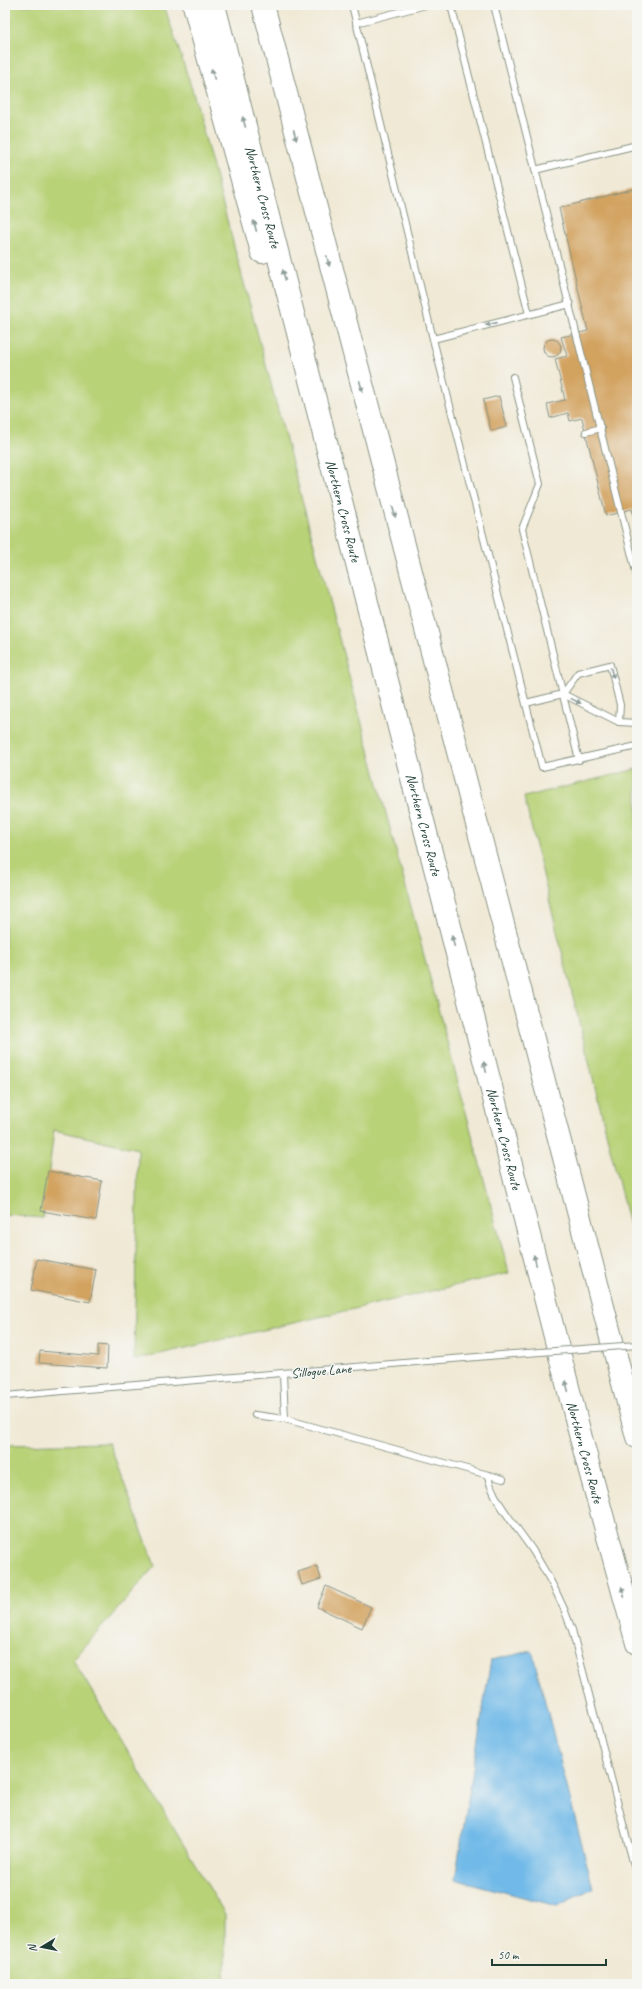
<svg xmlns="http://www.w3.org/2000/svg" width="642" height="1989" font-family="Caveat,sans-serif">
<rect width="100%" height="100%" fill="#f6f6f2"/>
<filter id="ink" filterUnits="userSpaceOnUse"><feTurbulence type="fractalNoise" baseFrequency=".025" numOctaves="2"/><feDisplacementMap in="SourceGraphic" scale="8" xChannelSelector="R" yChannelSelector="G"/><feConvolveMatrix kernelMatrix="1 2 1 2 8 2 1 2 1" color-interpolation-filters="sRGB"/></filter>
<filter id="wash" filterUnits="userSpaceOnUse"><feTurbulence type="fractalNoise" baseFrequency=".012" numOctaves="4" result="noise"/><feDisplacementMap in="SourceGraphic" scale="16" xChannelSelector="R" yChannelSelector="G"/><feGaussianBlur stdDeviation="0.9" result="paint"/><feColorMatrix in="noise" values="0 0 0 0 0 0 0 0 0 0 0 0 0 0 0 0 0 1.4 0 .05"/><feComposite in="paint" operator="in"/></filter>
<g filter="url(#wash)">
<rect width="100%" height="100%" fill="#f0e9d5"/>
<g fill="#b8d277" stroke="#6c8856">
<path d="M 5,5 L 164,5 L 192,89 L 509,1273 L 134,1360 L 138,1149 L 54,1130 L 43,1218 L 6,1215 L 5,1217 Z"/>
<path d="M 637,769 L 637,1258 L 524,797 Z"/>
<path d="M 109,1443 L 155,1566 L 73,1660 L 225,1914 L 225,1984 L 5,1984 L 5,1445 Z"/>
</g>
<path fill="#6fb9e8" stroke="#477b8e" d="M 532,1651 L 593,1888 L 557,1906 L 455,1879 L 491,1660 Z"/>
<g id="blocks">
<g fill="#d2a25f">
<path d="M 637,188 L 637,526 L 636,526 L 632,509 L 606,516 L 582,418 L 570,421 L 568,413 L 550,418 L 547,404 L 565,400 L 555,359 L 567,356 L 561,337 L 588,331 L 559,208 Z"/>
<circle cx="552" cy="348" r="9"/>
<path d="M 499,396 L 507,427 L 491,431 L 483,400 Z"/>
<path d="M 48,1171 L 102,1181 L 96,1220 L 41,1211 Z"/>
<path d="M 37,1259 L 96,1270 L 90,1302 L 31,1290 Z"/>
<path d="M 98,1345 L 108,1346 L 107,1368 L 39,1363 L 40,1351 L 98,1356 Z"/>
<path d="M 317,1566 L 321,1579 L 302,1585 L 298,1572 Z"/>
<path d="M 326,1586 L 371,1607 L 362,1628 L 317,1607 Z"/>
</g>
</g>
</g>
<g filter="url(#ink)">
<use href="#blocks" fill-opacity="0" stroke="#889384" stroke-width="1"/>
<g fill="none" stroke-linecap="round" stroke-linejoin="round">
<g stroke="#889384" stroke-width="8">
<g id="lane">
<path d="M 352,5 L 433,339 L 542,767 L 637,746"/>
<path d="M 448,5 L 452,9 L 529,314"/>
<path d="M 494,5 L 637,576"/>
<path d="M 356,23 L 426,5"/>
<path d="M 535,170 L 637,145"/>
<path d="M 433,339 L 570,304"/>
<path d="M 513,377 L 540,484 L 522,529 L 579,760"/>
<path d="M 586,432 L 601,428"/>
<path d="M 563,694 L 578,673 L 610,665 L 620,705 L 619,722"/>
<path d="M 526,703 L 563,694 L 619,722 L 637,723"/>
<path d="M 283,1374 L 285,1419"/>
<path d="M 5,1396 C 174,1381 343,1369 513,1354"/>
<path d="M 255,1415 L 285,1419 L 503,1479"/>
<path d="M 488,1475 C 490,1497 520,1531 533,1551 C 549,1577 562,1600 572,1630 L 637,1877"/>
</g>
</g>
<g stroke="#889384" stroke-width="24">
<g id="highway">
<path d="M 194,5 L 262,252"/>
<path id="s1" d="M 214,5 L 581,1438 L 637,1643"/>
<path d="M 263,5 L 637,1437"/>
</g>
</g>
<use href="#lane" stroke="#fff" stroke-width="6"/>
<use href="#highway" stroke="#fff" stroke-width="22"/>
<g stroke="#889384" stroke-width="8" stroke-linecap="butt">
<path id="lane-bridge" d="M 513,1354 L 637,1345"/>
</g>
<use href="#lane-bridge" stroke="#fff" stroke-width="6"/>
</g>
<defs><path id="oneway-solid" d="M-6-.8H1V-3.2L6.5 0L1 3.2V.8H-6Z"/></defs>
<g fill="#8f9e9a">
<use href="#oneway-solid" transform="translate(213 74) rotate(-105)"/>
<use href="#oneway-solid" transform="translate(244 122) rotate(-105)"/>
<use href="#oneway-solid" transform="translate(295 135) rotate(75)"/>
<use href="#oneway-solid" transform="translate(255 226) rotate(-105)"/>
<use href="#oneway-solid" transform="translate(328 261) rotate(75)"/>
<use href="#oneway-solid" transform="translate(284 275) rotate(-104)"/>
<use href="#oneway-solid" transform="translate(491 324) rotate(166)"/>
<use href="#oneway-solid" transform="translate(361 386) rotate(75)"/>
<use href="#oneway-solid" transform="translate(394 512) rotate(75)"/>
<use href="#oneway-solid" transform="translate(612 673) rotate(75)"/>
<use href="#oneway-solid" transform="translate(576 701) rotate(26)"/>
<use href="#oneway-solid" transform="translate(453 941) rotate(-104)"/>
<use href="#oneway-solid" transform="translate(485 1067) rotate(-104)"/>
<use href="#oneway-solid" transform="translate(535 1260) rotate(-104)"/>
<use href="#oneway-solid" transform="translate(567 1386) rotate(-104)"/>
<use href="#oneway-solid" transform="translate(623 1592) rotate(-105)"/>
</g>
</g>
<g text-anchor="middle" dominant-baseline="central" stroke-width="3" stroke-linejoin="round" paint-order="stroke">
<g font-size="14" fill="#1f3d34" stroke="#f6f6f2">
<text stroke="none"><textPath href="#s1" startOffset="198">Northern Cross Route</textPath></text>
<text stroke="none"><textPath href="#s1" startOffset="522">Northern Cross Route</textPath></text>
<text stroke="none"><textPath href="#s1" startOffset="846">Northern Cross Route</textPath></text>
<text stroke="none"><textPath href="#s1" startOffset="1170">Northern Cross Route</textPath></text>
<text transform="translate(321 1371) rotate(-5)">Sillogue Lane</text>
<text stroke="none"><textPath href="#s1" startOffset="1494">Northern Cross Route</textPath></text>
</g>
</g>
<rect width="642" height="1989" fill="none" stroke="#f6f6f2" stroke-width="20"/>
<g transform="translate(42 1947) rotate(260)" stroke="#f6f6f2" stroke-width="3" paint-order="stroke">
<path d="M0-3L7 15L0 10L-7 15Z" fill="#1f3d34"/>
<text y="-6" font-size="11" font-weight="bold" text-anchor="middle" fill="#1f3d34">N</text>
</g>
<path d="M492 1959v6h114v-6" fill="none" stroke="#1f3d34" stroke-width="2"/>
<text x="498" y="1959" font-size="12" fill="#1f3d34" stroke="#f6f6f2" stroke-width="3" paint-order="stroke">50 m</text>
</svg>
